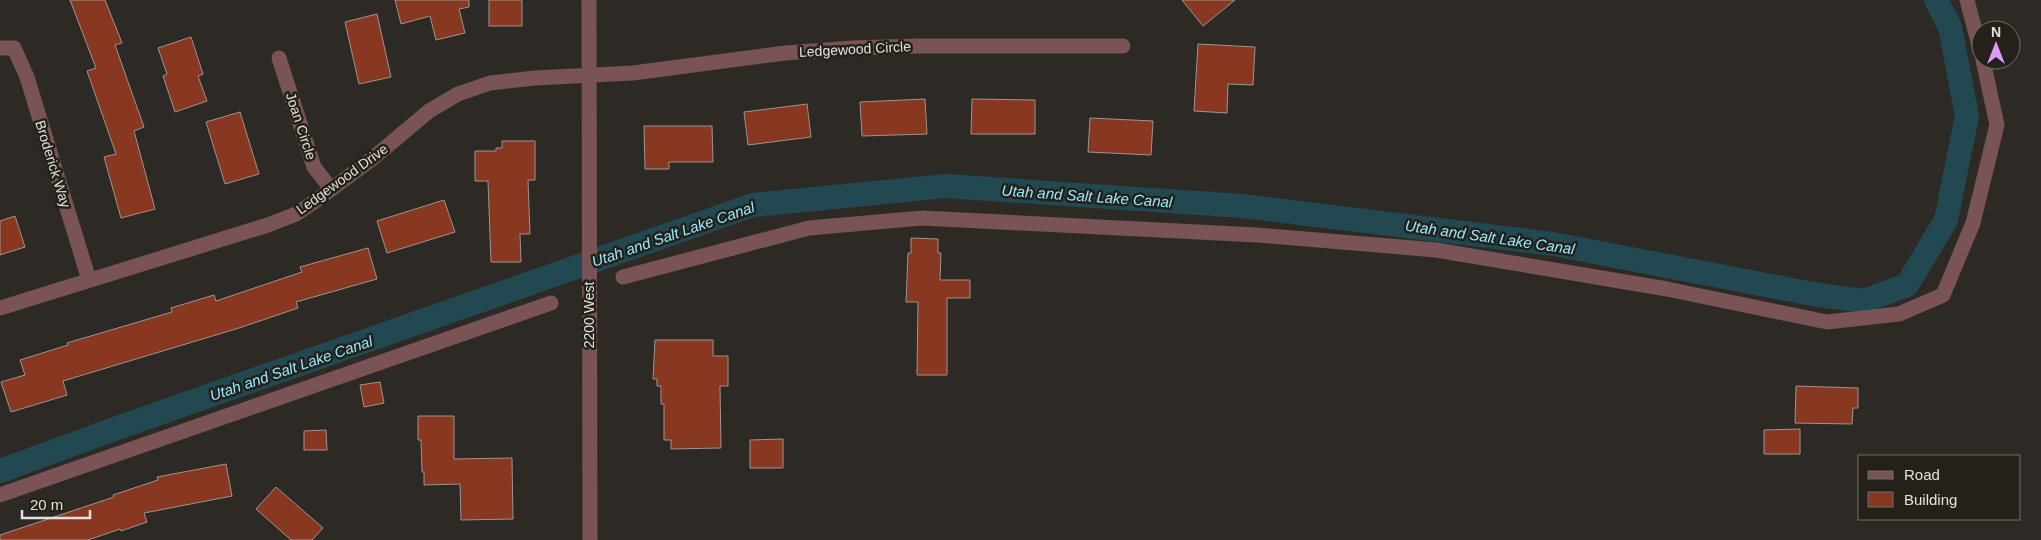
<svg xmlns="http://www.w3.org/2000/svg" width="2041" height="540" font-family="Helvetica,sans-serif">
<rect width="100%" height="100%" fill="#2d2a25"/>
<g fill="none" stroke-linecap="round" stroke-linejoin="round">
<path stroke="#224951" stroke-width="24" d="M 0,471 L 120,427 L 753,205 L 946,186 L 1242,206 L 1553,244 L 1818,295 L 1864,301 L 1907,285 L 1946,220 L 1967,116 L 1950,27 L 1936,0"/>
</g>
<g fill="#883721" stroke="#9d9592">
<path d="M 70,0 L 105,0 L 122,43 L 115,45 L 144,127 L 134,131 L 155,209 L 121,218 L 104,157 L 116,154 L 87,71 L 96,68 Z"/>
<path d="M 395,0 L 469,0 L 469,7 L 459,9 L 465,33 L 436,40 L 430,16 L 401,24 Z"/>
<rect x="489" y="0" width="33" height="26"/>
<path d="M 1182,0 L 1235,0 L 1203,26 Z"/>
<path d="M 377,14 L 391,77 L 359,84 L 345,22 Z"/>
<path d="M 191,37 L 203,74 L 198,76 L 207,101 L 175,112 L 163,76 L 167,74 L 158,48 Z"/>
<path d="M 1198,44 L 1255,47 L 1253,85 L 1228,84 L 1227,113 L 1194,111 Z"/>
<path d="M 925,99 L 927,134 L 862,136 L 860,102 Z"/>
<path d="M 972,99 L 1035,100 L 1035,134 L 971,134 Z"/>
<path d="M 807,104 L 811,137 L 748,145 L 744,112 Z"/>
<path d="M 240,112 L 259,174 L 225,184 L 206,122 Z"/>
<path d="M 1090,118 L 1153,121 L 1151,155 L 1088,152 Z"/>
<path d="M 644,126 L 712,126 L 713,162 L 669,162 L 669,169 L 645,169 Z"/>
<path d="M 502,141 L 535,141 L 535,180 L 528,180 L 530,234 L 520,234 L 521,262 L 491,262 L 488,181 L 475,181 L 475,151 L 496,151 L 496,148 L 502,148 Z"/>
<path d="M 444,200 L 455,232 L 387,253 L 377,221 Z"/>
<path d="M 15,216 L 25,247 L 0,255 L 0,221 Z"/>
<path d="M 911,238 L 938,239 L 938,253 L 941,253 L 940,280 L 970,280 L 970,298 L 947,298 L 947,375 L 917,375 L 918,302 L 906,302 L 908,253 L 911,253 Z"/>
<path d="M 368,248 L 377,279 L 296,302 L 298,308 L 239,328 L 63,381 L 67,395 L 11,412 L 1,382 L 25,375 L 20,360 L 68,345 L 67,343 L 172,312 L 171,308 L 214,295 L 216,301 L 302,272 L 300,267 Z"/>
<path d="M 655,340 L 713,340 L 713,356 L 728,356 L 728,386 L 720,386 L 721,448 L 671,449 L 671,440 L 664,440 L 664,404 L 661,404 L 661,386 L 657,386 L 657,379 L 653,379 Z"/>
<path d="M 380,382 L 384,403 L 364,407 L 360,385 Z"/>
<path d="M 1796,386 L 1858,388 L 1858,408 L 1853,408 L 1852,424 L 1795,423 Z"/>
<path d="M 418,416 L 454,416 L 454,459 L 512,458 L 513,519 L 461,520 L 460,484 L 424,485 L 424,472 L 422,472 L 421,440 L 418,440 Z"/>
<path d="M 1800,429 L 1800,454 L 1764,454 L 1764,430 Z"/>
<path d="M 326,430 L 327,450 L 304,450 L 304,431 Z"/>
<path d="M 783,439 L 783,468 L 750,468 L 750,440 Z"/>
<path d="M 226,464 L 232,496 L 144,513 L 147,522 L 121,531 L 120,529 L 88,540 L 0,540 L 0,535 L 114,497 L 113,495 L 158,480 L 157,477 Z"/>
<path d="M 276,487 L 323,528 L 312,540 L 291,540 L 256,509 Z"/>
</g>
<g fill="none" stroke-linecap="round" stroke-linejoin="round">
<g stroke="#795355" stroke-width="15">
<path d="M 589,0 L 590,540"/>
<path d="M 1967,0 L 1981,53"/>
<path d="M 0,48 L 14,48 L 27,77 L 89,280"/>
<path d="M 279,58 L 314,167 L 331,189"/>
<path d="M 623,277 L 809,228 L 922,218 L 1257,235 L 1436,250 L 1667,289 L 1827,322 L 1899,314 L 1943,295 L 1973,223 L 1997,125 L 1983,60"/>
<path d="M 0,308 L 268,225 L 296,214 L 314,202 L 372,159 L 429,111 L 458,94 L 490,83 L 535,78 L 633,73 L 785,53 L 853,48 L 918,46 L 1123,46"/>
<path d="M 0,495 L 551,303"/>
</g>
</g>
<g text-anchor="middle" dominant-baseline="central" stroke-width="5" stroke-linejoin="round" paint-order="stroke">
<g font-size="14" fill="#e3e1dd" stroke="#24211b">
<text transform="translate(855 49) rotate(-3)">Ledgewood Circle</text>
<text transform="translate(301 126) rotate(72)">Joan Circle</text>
<text transform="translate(53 164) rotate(73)">Broderick Way</text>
<text transform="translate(342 179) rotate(-36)">Ledgewood Drive</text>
<text transform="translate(589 315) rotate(-90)">2200 West</text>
</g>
<g font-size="15" font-style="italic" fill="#94ebfe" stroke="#24211b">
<text transform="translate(1087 196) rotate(4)">Utah and Salt Lake Canal</text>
<text transform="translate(673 234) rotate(-19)">Utah and Salt Lake Canal</text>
<text transform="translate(1490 237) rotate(8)">Utah and Salt Lake Canal</text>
<text transform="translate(291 368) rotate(-19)">Utah and Salt Lake Canal</text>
</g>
</g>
<rect x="1858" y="455" width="162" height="65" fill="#24211b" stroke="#706e69"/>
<rect x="1868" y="471" width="25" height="8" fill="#795355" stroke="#706e69"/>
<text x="1904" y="480" font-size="15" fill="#e3e1dd">Road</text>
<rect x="1868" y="492" width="25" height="15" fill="#883721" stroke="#706e69"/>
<text x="1904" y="505" font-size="15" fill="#e3e1dd">Building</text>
<g transform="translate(1996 45)"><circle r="24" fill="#24211b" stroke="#706e69"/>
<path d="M0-4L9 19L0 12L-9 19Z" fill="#db9af6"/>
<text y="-8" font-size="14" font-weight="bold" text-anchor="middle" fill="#e3e1dd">N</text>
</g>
<path d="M22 510v8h68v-8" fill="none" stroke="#e3e1dd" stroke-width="2.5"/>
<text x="30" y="510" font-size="15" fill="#e3e1dd" stroke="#24211b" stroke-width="4" paint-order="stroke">20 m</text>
</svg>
